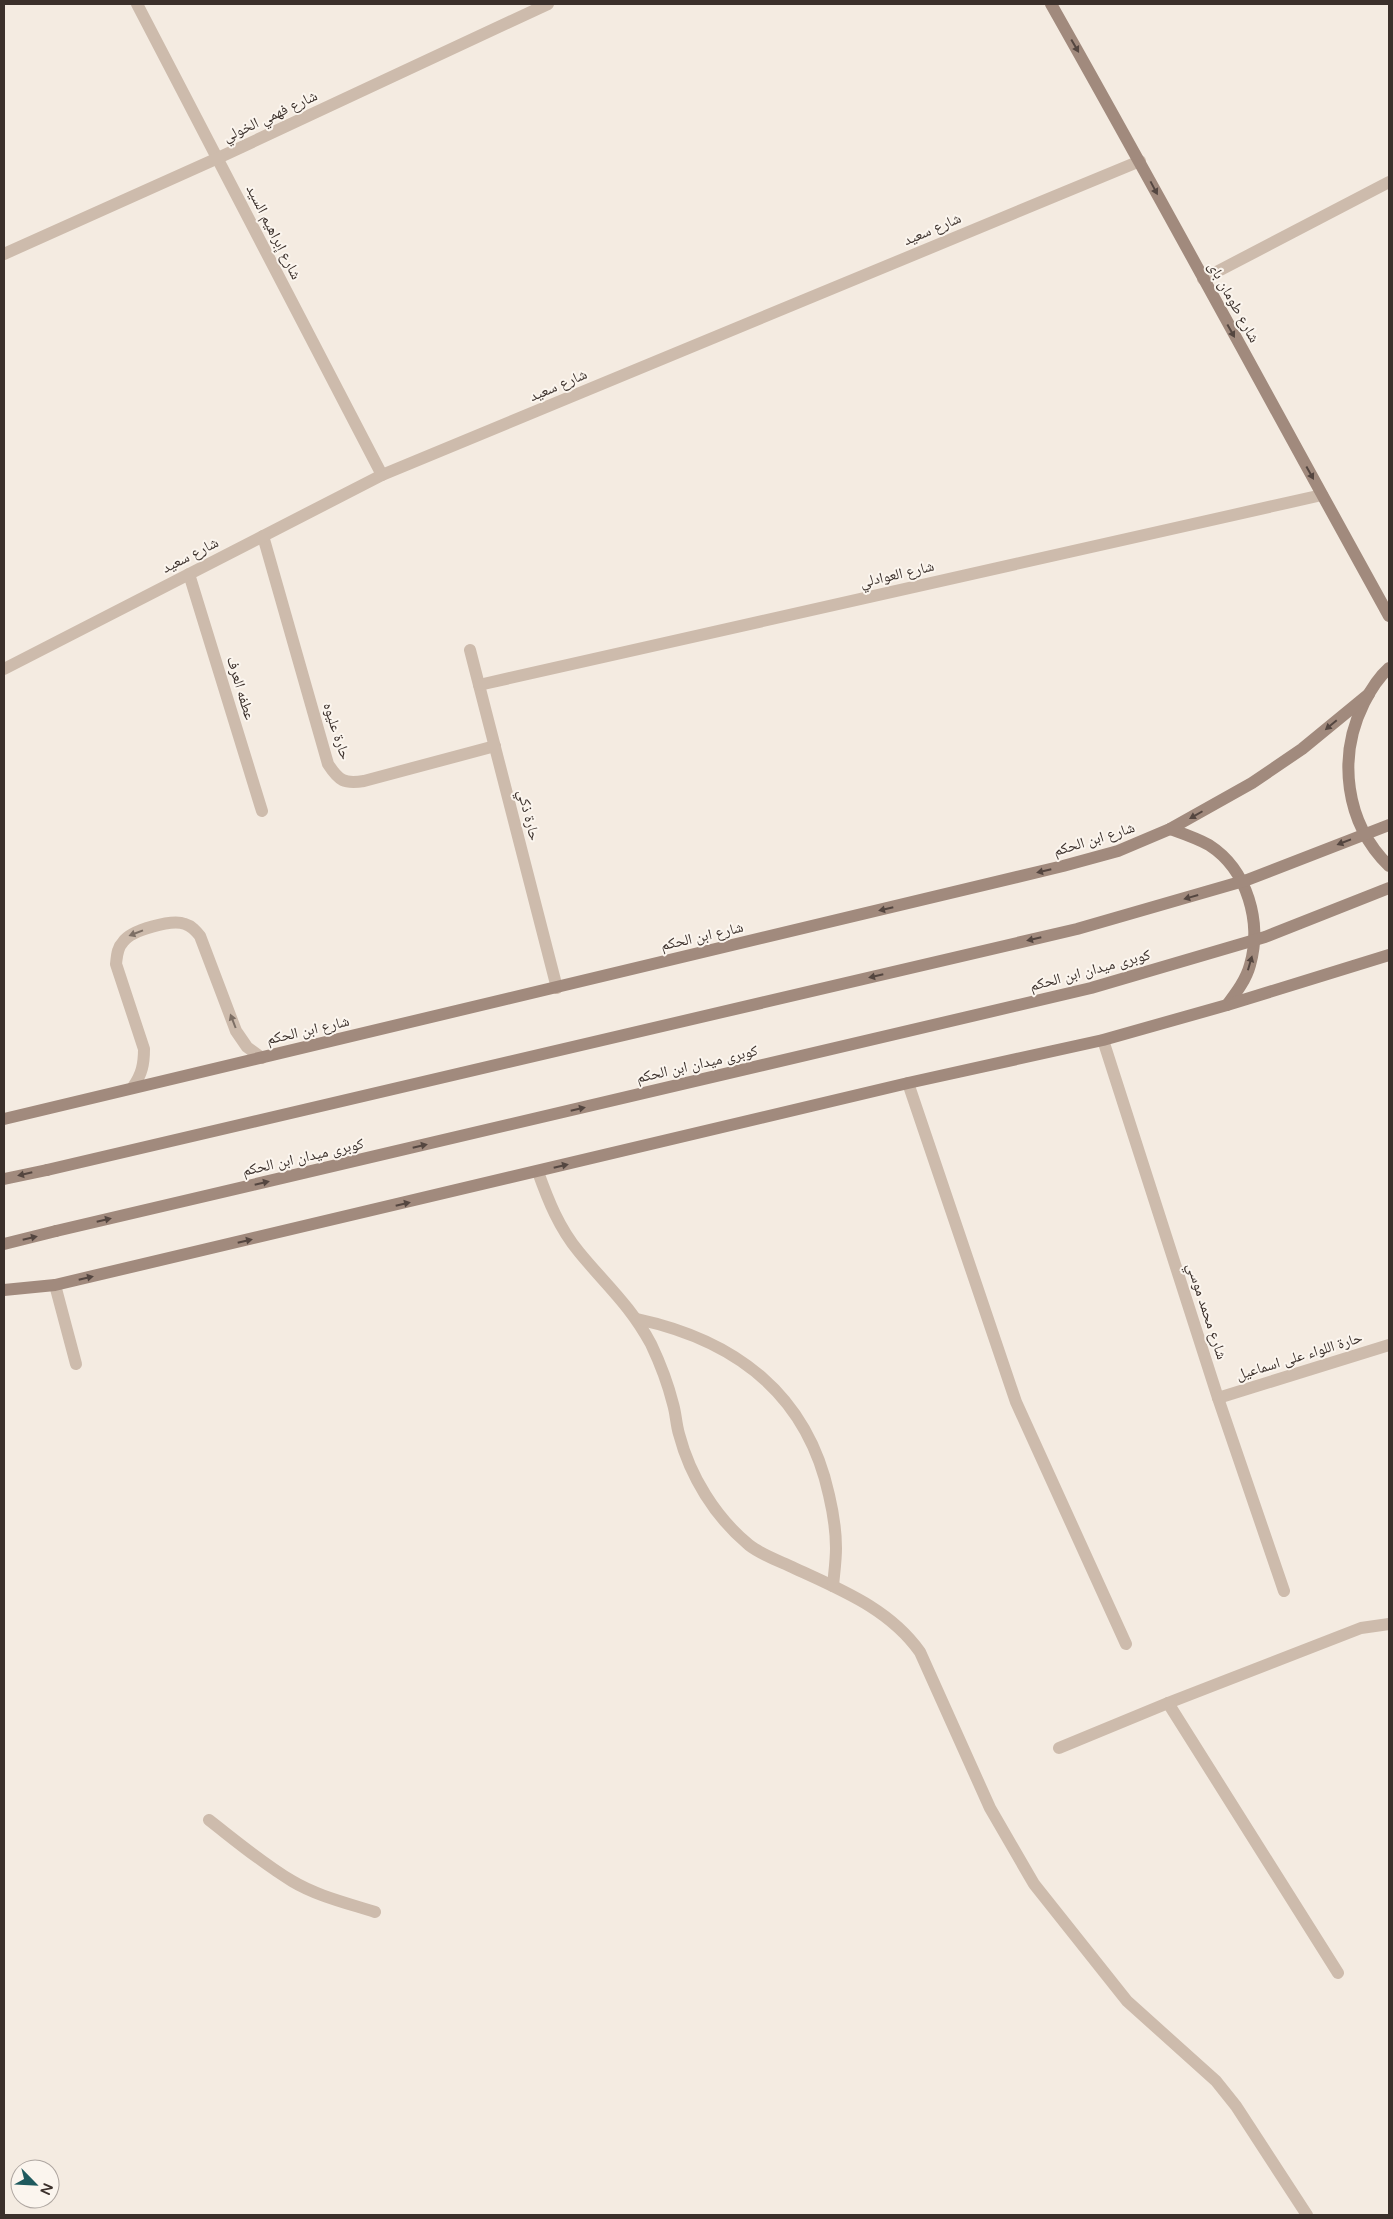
<svg xmlns="http://www.w3.org/2000/svg" width="1393" height="2219" font-family="'Varela Round','Noto Naskh Arabic',sans-serif">
<rect width="100%" height="100%" fill="#f4ebe1"/>
<g fill="none" stroke-linecap="round" stroke-linejoin="round">
<g stroke="#cdbbac" stroke-width="12">
<path d="M 133,1087 C 142,1074 144,1064 144,1049 L 116,964 C 117,956 117,948 123,942 C 131,930 172,919 185,924 C 192,926 196,931 200,936 L 236,1031 L 247,1047 L 262,1058"/>
<path d="M 538,1172 C 548,1200 559,1228 579,1252 C 606,1285 630,1305 651,1344 C 660,1363 668,1384 673,1404 C 676,1414 676,1424 679,1434 C 690,1476 715,1517 749,1545 C 760,1554 779,1561 792,1567 C 839,1589 889,1608 920,1652 L 990,1808 L 1034,1884 L 1127,2001 L 1216,2081 L 1236,2106 L 1307,2215"/>
<path d="M 55,1285 L 76,1364"/>
<path d="M 637,1319 C 735,1340 807,1394 829,1495 C 833,1512 836,1531 836,1548 C 836,1561 834,1574 833,1586"/>
<path d="M 1168,1703 L 1338,1973"/>
<path d="M 1059,1748 L 1168,1703 L 1361,1628 L 1389,1624"/>
<path d="M 209,1820 C 236,1841 262,1863 292,1881 C 317,1896 347,1903 375,1912"/>
</g>
<g stroke="#cdbbac" stroke-width="12">
<path d="M 137,4 L 382,475"/>
<path d="M 4,254 L 218,158 L 548,4"/>
<path d="M 1203,279 L 1389,182"/>
<path d="M 263,536 L 328,764 C 339,781 344,784 364,781 L 495,746"/>
<path d="M 189,574 L 262,811"/>
<path d="M 470,650 L 557,988"/>
<path d="M 4,669 L 382,475 L 1140,161"/>
<path d="M 479,685 L 1322,495"/>
<path d="M 1103,1040 L 1218,1398 L 1284,1591"/>
<path d="M 908,1083 L 1016,1402 L 1126,1644"/>
<path d="M 1218,1398 L 1389,1345"/>
</g>
<g stroke="#a18a7d" stroke-width="12">
<path d="M 1051,4 C 1166,207 1276,412 1389,616"/>
<path d="M 1389,668 C 1379,677 1370,691 1364,703 C 1337,757 1345,823 1389,866"/>
<path d="M 1170,829 C 1184,834 1196,838 1209,845 C 1248,870 1262,923 1250,965 C 1246,980 1236,993 1227,1005"/>
<path d="M 4,1119 L 1063,866 L 1118,851 L 1170,829 L 1252,783 L 1302,749 L 1369,694"/>
<path d="M 4,1179 L 47,1170"/>
<path d="M 4,1244 L 56,1231"/>
<path d="M 4,1290 L 55,1285 L 908,1083 L 1103,1040 L 1227,1005 L 1389,955"/>
</g>
<g stroke="#a18a7d" stroke-width="12">
<path d="M 47,1170 L 1077,929 L 1247,880 L 1389,825"/>
<path d="M 56,1231 L 1091,988 L 1265,937 L 1389,888"/>
</g>
</g>
<defs><path id="oneway-solid" d="M-6-.8H1V-3.2L6.5 0L1 3.2V.8H-6Z" transform="scale(1.25)"/></defs>
<g fill="#544640">
<use href="#oneway-solid" transform="translate(1075 46) rotate(60)"/>
<use href="#oneway-solid" transform="translate(1154 188) rotate(62)"/>
<use href="#oneway-solid" transform="translate(1231 331) rotate(61)"/>
<use href="#oneway-solid" transform="translate(1310 473) rotate(61)"/>
<use href="#oneway-solid" transform="translate(1331 725) rotate(140)"/>
<use href="#oneway-solid" transform="translate(1196 815) rotate(150)"/>
<use href="#oneway-solid" transform="translate(1344 842) rotate(159)"/>
<use href="#oneway-solid" transform="translate(1044 871) rotate(167)"/>
<use href="#oneway-solid" transform="translate(1191 897) rotate(164)"/>
<use href="#oneway-solid" transform="translate(886 909) rotate(167)"/>
<use href="#oneway-solid" transform="translate(1034 939) rotate(167)"/>
<use href="#oneway-solid" transform="translate(1250 963) rotate(-74)"/>
<use href="#oneway-solid" transform="translate(876 976) rotate(167)"/>
<use href="#oneway-solid" transform="translate(578 1109) rotate(-13)"/>
<use href="#oneway-solid" transform="translate(420 1146) rotate(-13)"/>
<use href="#oneway-solid" transform="translate(561 1166) rotate(-13)"/>
<use href="#oneway-solid" transform="translate(25 1174) rotate(167)"/>
<use href="#oneway-solid" transform="translate(262 1183) rotate(-13)"/>
<use href="#oneway-solid" transform="translate(403 1204) rotate(-13)"/>
<use href="#oneway-solid" transform="translate(104 1220) rotate(-13)"/>
<use href="#oneway-solid" transform="translate(30 1238) rotate(-13)"/>
<use href="#oneway-solid" transform="translate(245 1241) rotate(-13)"/>
<use href="#oneway-solid" transform="translate(86 1278) rotate(-13)"/>
</g>
<g fill="#7d6f65">
<use href="#oneway-solid" transform="translate(136 933) rotate(159)"/>
<use href="#oneway-solid" transform="translate(233 1021) rotate(-111)"/>
</g>
<g text-anchor="middle" dominant-baseline="central" stroke-width="4" stroke-linejoin="round" paint-order="stroke">
<g font-size="15" fill="#3b302b" stroke="#fbf5ee">
<text transform="translate(270 116) rotate(-25)">شارع فهمي الخولي</text>
<text transform="translate(932 229) rotate(-23)">شارع سعيد</text>
<text transform="translate(274 232) rotate(63)">شارع إبراهيم السيد</text>
<text transform="translate(1234 302) rotate(61)">شارع طومان باى</text>
<text transform="translate(558 385) rotate(-23)">شارع سعيد</text>
<text transform="translate(190 555) rotate(-27)">شارع سعيد</text>
<text transform="translate(897 574) rotate(-13)">شارع العوادلي</text>
<text transform="translate(241 688) rotate(73)">عطفه العرف</text>
<text transform="translate(337 731) rotate(72)">حارة عليوه</text>
<text transform="translate(529 815) rotate(76)">حارة ذكي</text>
<text transform="translate(1094 839) rotate(-17)">شارع ابن الحكم</text>
<text transform="translate(702 936) rotate(-13)">شارع ابن الحكم</text>
<text transform="translate(1090 970) rotate(-15)">كوبرى ميدان ابن الحكم</text>
<text transform="translate(308 1030) rotate(-13)">شارع ابن الحكم</text>
<text transform="translate(697 1064) rotate(-13)">كوبرى ميدان ابن الحكم</text>
<text transform="translate(303 1157) rotate(-13)">كوبرى ميدان ابن الحكم</text>
<text transform="translate(1207 1311) rotate(72)">شارع محمد موسي</text>
<text transform="translate(1299 1356) rotate(-17)">حارة اللواء على اسماعيل</text>
</g>
</g>
<rect width="1393" height="2219" fill="none" stroke="#3b302b" stroke-width="10"/>
<g transform="translate(35 2184) rotate(114)"><circle r="24" fill="#fbf5ee" stroke="#aea6a0"/>
<path d="M0-4L9 19L0 12L-9 19Z" fill="#1f5a5e"/>
<text y="-8" font-size="14" font-weight="bold" text-anchor="middle" fill="#3b302b">N</text>
</g>
</svg>
